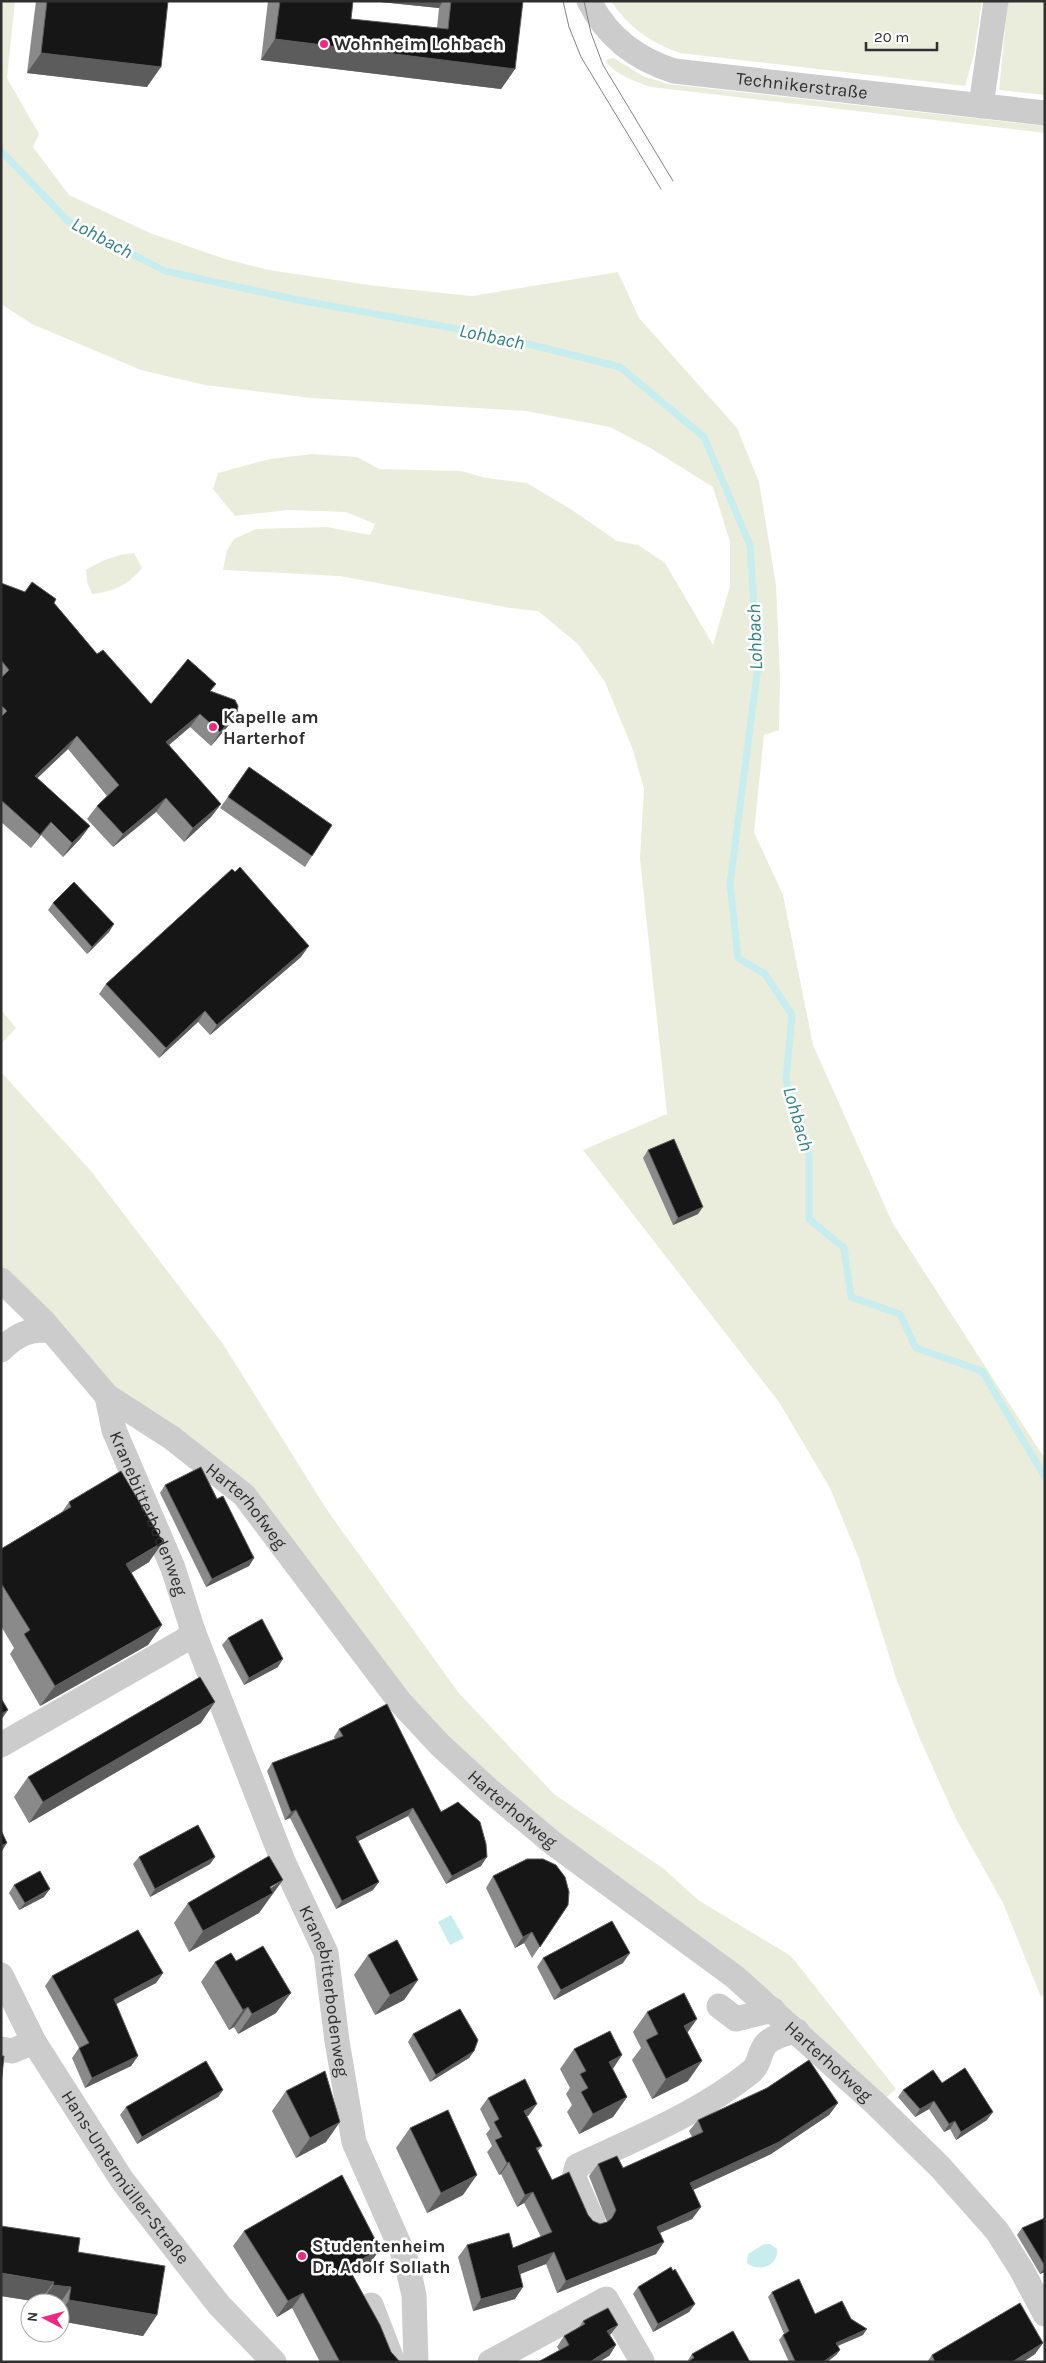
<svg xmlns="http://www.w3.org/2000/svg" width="1046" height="2363" font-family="Karla,sans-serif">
<rect width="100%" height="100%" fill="#fff"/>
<g fill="#ebeddc">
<path d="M 1,1 L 15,1 L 7,78 L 39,134 L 33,147 L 69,195 L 150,233 L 225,259 L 269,270 L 376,286 L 472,296 L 618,272 L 639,318 L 737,428 L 759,482 L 776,585 L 780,678 L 779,730 L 764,735 L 754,832 L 783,895 L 813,1045 L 892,1222 L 1045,1459 L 1045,1993 L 1041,1997 L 1003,1903 L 956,1819 L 920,1739 L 896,1678 L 859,1559 L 830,1488 L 779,1402 L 583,1150 L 667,1114 L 640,859 L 644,789 L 633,750 L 605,682 L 578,644 L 538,611 L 510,608 L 340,576 L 223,570 L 227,550 L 234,539 L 256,529 L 327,527 L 370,535 L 375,524 L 346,512 L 288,510 L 235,516 L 213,489 L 218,473 L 270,459 L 312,454 L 357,457 L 379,469 L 461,471 L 487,478 L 527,483 L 572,510 L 617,541 L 638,545 L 665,563 L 713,645 L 730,586 L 730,542 L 713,487 L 652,449 L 610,427 L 526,411 L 311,398 L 205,385 L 141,370 L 32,324 L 1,304 Z"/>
<path d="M 611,1 L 982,1 L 974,54 L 965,86 L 680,53 C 651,43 628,27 611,1 Z"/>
<path d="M 1008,1 L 1045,1 L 1045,95 L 999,90 Z"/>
<path d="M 614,58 L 643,76 L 668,84 L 1045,126 L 1045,133 L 651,87 C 636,82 616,75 606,62 L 608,59 Z"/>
<path d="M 134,553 L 142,568 C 128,585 113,592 92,594 L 87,582 L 86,570 C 100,561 117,554 134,553 Z"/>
<path d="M 1,1010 L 16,1028 L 1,1044 Z"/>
<path d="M 1,1072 L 91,1171 L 223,1344 L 327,1510 L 458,1692 L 554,1794 L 664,1869 L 698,1900 L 791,1956 L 896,2089 L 877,2105 L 489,1790 L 244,1495 L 107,1396 L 1,1280 Z"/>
</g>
<g fill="#c7edee">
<path d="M 451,1915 L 464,1938 L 450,1945 L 438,1922 Z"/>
<path d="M 764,2244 L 770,2244 L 777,2249 C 779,2266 759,2273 747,2263 L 748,2254 Z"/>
</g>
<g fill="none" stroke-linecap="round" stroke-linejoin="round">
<path stroke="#c7edee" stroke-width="7" d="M 1,151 L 68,221 L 165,271 L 298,300 L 497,336 L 620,367 L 704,437 L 750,545 L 758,666 L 730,884 L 738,958 L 765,974 L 792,1015 L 786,1080 L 809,1156 L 809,1219 L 844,1248 L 851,1297 L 900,1314 L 916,1348 L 982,1371 L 1045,1477"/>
<g stroke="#ccc" stroke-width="25">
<path id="s1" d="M 589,1 C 607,37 636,59 674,71 L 1045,113"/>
<path d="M 981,106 L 996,1"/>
<path id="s2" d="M 1,1280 L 45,1323 L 107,1396 L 172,1438 L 244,1495 L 400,1702 L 440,1745 L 489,1790 L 554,1844 L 735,1977 L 877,2105 L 941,2168 L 997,2231 L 1021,2269 L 1045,2314"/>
<path d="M 1,1350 C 16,1335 30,1328 51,1331"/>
<path id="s3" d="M 107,1396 L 114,1430 L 173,1568 L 193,1631 L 283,1861 L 326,1953 L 337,2041 L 354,2142 L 406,2260 L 414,2295 L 416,2362"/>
<path d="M 1,1745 L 185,1640 L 193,1631"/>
<path id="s4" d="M 1,1975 L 34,2042 L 122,2180 L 219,2305 L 274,2362"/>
<path d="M 719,2006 L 736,2019 L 773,2010"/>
<path d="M 1,2049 L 12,2051 L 34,2042"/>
<path d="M 593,2221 L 574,2178 L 577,2166 C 635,2139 702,2112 752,2071 C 760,2064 759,2052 766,2044 C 773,2036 788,2033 797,2031"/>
<path d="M 371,2305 L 393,2362"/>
<path d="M 490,2362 L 606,2299 L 642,2361"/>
</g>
<g stroke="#848484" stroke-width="1">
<path d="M 563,1 L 569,27 L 581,57 L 661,189"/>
<path d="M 584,1 L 591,33 L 603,65 L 673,181"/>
</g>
</g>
<g fill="#8a8a8a">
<path d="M 36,1 L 168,1 L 147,87 L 27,73 Z"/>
<path d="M 268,1 L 353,1 L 351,19 L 437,28 L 439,8 L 371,1 L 523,1 L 515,69 L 501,89 L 261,60 Z"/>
<path d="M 1,583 L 54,603 L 97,654 L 151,704 L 211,692 L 237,713 L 228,726 L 211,746 L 190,727 L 169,745 L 221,804 L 211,817 L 184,842 L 156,812 L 113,847 L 87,819 L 97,806 L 107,796 L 68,749 L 37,778 L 90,826 L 80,839 L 63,857 L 41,835 L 31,848 L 1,822 Z"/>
<path d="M 249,767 L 312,856 L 305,867 L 220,808 Z"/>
<path d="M 53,903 L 114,924 L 109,932 L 87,954 L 48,910 Z"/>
<path d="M 301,957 L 210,1035 L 198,1022 L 159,1058 L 99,994 L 106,984 Z"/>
<path d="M 648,1150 L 698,1214 L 673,1225 L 643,1158 Z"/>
<path d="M 165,1485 L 217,1499 L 254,1558 L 249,1566 L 206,1587 L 160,1493 Z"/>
<path d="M 69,1502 L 149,1562 L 131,1573 L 162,1625 L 148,1645 L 40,1706 L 10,1654 L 14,1648 L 1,1626 L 1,1549 L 62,1512 Z"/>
<path d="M 228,1638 L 278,1667 L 244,1685 L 222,1645 Z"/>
<path d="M 201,1723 L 29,1823 L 14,1797 L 28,1777 Z"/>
<path d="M 339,1729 L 441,1812 L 481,1866 L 446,1884 L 408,1816 L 358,1841 L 373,1890 L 336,1909 L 290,1818 L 285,1820 L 267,1771 L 272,1763 L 335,1739 L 334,1737 Z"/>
<path d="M 139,1857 L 215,1857 L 210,1864 L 150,1897 L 133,1864 Z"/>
<path d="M 493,1876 L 568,1905 L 532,1958 L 524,1943 L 515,1948 L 486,1888 Z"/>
<path d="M 14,1885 L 44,1897 L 19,1910 L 9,1893 Z"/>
<path d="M 268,1900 L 259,1913 L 189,1952 L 174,1923 L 188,1903 L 269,1900 Z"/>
<path d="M 368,1955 L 418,1980 L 404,2000 L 375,2015 L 354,1975 Z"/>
<path d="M 543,1958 L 623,1963 L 554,2000 L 537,1967 Z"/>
<path d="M 236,1961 L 276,2013 L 238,2034 L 234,2027 L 229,2030 L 201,1982 L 215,1962 Z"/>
<path d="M 163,1973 L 156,1983 L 116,2004 L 138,2056 L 131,2066 L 85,2088 L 72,2058 L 79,2048 L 45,1986 L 52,1976 Z"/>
<path d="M 647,2012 L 688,2033 L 688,2081 L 652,2099 L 632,2060 L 641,2048 L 633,2032 Z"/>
<path d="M 413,2034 L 474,2051 L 469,2058 L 430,2082 L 408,2042 Z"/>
<path d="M 574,2049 L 622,2055 L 613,2069 L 627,2097 L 613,2117 L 579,2134 L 567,2112 L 572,2105 L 566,2094 L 570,2088 L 560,2069 Z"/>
<path d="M 942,2083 L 987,2120 L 956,2140 L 950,2129 L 944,2132 L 929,2109 L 915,2117 L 898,2097 L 903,2090 Z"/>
<path d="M 223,2090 L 218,2097 L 137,2144 L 120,2115 L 126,2107 Z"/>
<path d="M 286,2091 L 326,2142 L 296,2158 L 272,2111 Z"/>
<path d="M 488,2098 L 529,2115 L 527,2116 L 542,2146 L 538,2151 L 552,2180 L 588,2215 L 593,2221 L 600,2224 L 607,2222 L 589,2176 L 598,2164 L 623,2168 L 692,2137 L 689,2131 L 698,2120 L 838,2103 L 829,2115 L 771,2154 L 693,2190 L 701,2207 L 692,2219 L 660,2233 L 656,2254 L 557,2293 L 546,2264 L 520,2274 L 515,2299 L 473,2311 L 458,2257 L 467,2245 L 513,2248 L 541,2237 L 524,2203 L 517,2207 L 501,2174 L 499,2175 L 487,2152 L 492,2146 L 486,2134 L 490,2129 L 480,2109 Z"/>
<path d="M 410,2128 L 463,2195 L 427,2213 L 396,2148 Z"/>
<path d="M 1045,2218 L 1045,2272 L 1040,2274 L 1017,2235 L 1022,2228 Z"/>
<path d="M 244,2231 L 380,2249 L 369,2265 L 352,2274 L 391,2352 L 400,2362 L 320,2362 L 292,2308 L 277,2317 L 233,2246 Z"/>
<path d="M 78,2252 L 157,2315 L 143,2336 L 60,2321 L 60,2303 L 39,2303 L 39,2302 L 1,2296 Z"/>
<path d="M 673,2271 L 695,2304 L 689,2312 L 653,2332 L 633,2294 L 638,2287 Z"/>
<path d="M 772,2292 L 815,2314 L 851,2319 L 863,2335 L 838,2346 L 840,2350 L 836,2355 L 827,2362 L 789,2362 L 779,2340 L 783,2335 L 784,2334 L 768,2297 Z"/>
<path d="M 583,2321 L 610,2335 L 616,2345 L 609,2356 L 559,2350 L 557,2347 L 564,2336 L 579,2327 Z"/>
<path d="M 1043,2343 L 1035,2354 L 1023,2362 L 927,2362 L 932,2355 Z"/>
<path d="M 692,2354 L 750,2362 L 687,2362 Z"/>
</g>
<g fill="#5c5c5c">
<path d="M 371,1 L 443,1 L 439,8 Z"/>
<path d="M 275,39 L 515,69 L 501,89 L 261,60 Z"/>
<path d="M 41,53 L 161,67 L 147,87 L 27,73 Z"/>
<path d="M 237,713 L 228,726 L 211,746 L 220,732 Z"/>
<path d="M 200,714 L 190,727 L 156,756 L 166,742 Z"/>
<path d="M 77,736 L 68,749 L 26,789 L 35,776 Z"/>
<path d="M 166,798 L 156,812 L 113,847 L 123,834 Z"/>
<path d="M 221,804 L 211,817 L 184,842 L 193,828 Z"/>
<path d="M 51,822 L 31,848 L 40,835 Z"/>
<path d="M 90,826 L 80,839 L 63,857 L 72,843 Z"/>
<path d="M 114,924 L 109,932 L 87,954 L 92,947 Z"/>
<path d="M 309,946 L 301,957 L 210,1035 L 217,1025 Z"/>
<path d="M 205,1011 L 198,1022 L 159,1058 L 166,1048 Z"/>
<path d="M 703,1207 L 698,1214 L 673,1225 L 678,1218 Z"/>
<path d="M 163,1542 L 149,1562 L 112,1585 L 126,1564 Z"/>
<path d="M 254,1558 L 249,1566 L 206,1587 L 212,1579 Z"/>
<path d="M 162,1625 L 148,1645 L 40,1706 L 55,1686 Z"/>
<path d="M 283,1659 L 278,1667 L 244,1685 L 249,1678 Z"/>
<path d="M 215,1702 L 201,1723 L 29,1823 L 43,1802 Z"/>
<path d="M 8,1710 L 1,1720 L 1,1714 Z"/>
<path d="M 413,1808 L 408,1816 L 351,1845 L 356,1837 Z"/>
<path d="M 296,1810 L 290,1818 L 285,1820 L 291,1812 Z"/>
<path d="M 7,1843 L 2,1851 L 1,1851 L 1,1846 Z"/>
<path d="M 215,1857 L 210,1864 L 150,1897 L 155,1889 Z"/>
<path d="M 487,1857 L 481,1866 L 446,1884 L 452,1876 Z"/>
<path d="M 283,1880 L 259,1913 L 189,1952 L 203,1931 Z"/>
<path d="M 379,1882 L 373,1890 L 336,1909 L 342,1901 Z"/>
<path d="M 50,1889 L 44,1897 L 19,1910 L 25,1903 Z"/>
<path d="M 532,1932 L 524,1943 L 515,1948 L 523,1937 Z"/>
<path d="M 630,1953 L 623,1963 L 554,2000 L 561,1990 Z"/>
<path d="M 163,1973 L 156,1983 L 107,2009 L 114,1999 Z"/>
<path d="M 418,1980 L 404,2000 L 375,2015 L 390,1995 Z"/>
<path d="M 291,1993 L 276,2013 L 238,2034 L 252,2014 Z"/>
<path d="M 248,2007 L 234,2027 L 229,2030 L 243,2010 Z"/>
<path d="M 697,2019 L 683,2039 L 684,2026 Z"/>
<path d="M 474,2051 L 469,2058 L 430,2082 L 436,2075 Z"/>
<path d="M 622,2055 L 608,2075 L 609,2062 Z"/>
<path d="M 138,2056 L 131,2066 L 85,2088 L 92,2078 Z"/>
<path d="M 702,2061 L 688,2081 L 652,2099 L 666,2079 Z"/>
<path d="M 223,2090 L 218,2097 L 137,2144 L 142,2137 Z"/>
<path d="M 627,2097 L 613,2117 L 579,2134 L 593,2114 Z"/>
<path d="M 934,2101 L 929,2109 L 915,2117 L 920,2109 Z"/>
<path d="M 838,2103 L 829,2115 L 771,2154 L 682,2195 L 690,2183 Z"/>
<path d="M 537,2104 L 529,2115 L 516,2122 L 524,2111 Z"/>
<path d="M 993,2112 L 987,2120 L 956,2140 L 961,2132 Z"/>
<path d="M 955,2121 L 950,2129 L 944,2132 L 949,2124 Z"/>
<path d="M 340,2122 L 326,2142 L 296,2158 L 310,2138 Z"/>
<path d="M 509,2162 L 501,2174 L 499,2175 L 507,2163 Z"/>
<path d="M 477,2175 L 463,2195 L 427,2213 L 441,2193 Z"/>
<path d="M 533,2192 L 524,2203 L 517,2207 L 525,2195 Z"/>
<path d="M 701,2207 L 692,2219 L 648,2238 L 657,2227 Z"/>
<path d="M 664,2242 L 656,2254 L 557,2293 L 566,2281 Z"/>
<path d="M 380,2249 L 369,2265 L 337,2283 L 348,2267 Z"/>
<path d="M 554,2252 L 546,2264 L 510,2278 L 518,2266 Z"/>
<path d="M 1045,2267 L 1045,2272 L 1040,2274 Z"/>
<path d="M 1,2273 L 54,2282 L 39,2302 L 1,2296 Z"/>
<path d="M 53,2285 L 71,2287 L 60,2303 L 40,2303 Z"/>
<path d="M 523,2287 L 515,2299 L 473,2311 L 481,2299 Z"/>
<path d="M 303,2293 L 292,2308 L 277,2317 L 288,2301 Z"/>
<path d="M 69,2300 L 157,2315 L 143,2336 L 60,2321 L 60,2313 Z"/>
<path d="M 695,2304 L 689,2312 L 653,2332 L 658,2324 Z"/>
<path d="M 618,2325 L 610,2335 L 600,2341 L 607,2331 Z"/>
<path d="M 867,2329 L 863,2335 L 832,2348 L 836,2343 Z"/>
<path d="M 1043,2343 L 1035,2354 L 1023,2362 L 1012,2362 Z"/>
<path d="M 616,2345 L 609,2356 L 599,2362 L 590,2362 Z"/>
<path d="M 840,2350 L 836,2355 L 827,2362 L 823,2362 Z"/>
</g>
<g fill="#161616" stroke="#5c5c5c">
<path d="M 47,1 L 168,1 L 161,67 L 41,53 Z"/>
<path d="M 280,1 L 353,1 L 351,19 L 448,29 L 451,1 L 523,1 L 515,69 L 275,39 Z"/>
<path d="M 32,582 L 56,599 L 54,603 L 97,654 L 103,650 L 151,704 L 188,659 L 216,684 L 210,691 L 235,700 L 238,706 L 237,713 L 220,732 L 200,714 L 166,742 L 221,804 L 193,828 L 166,798 L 123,834 L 97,806 L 119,785 L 77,736 L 35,776 L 90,826 L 72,843 L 51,822 L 40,835 L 1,800 L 1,717 L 7,711 L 1,705 L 1,678 L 9,670 L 1,660 L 1,583 L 25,592 Z"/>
<path d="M 249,767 L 332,825 L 312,856 L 228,797 Z"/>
<path d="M 240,867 L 309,946 L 217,1025 L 205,1011 L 166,1048 L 106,984 L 232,869 L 235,872 Z"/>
<path d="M 74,882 L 114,924 L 92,947 L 53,903 Z"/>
<path d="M 674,1139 L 703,1207 L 678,1218 L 648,1150 Z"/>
<path d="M 201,1467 L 217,1499 L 223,1496 L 254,1558 L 212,1579 L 165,1485 Z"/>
<path d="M 121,1471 L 163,1542 L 126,1564 L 162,1625 L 55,1686 L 24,1634 L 30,1630 L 1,1583 L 1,1549 L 71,1507 L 69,1502 Z"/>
<path d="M 262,1619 L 283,1659 L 249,1678 L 228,1638 Z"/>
<path d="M 200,1677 L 215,1702 L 43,1802 L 28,1777 Z"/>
<path d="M 1,1698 L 8,1710 L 1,1714 Z"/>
<path d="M 387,1704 L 441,1812 L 458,1802 L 480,1822 L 486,1844 L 487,1857 L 452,1876 L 413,1808 L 356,1837 L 379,1882 L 342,1901 L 296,1810 L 291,1812 L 272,1763 L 343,1736 L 339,1729 Z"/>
<path d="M 198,1825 L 215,1857 L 155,1889 L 139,1857 Z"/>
<path d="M 1,1830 L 7,1843 L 1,1846 Z"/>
<path d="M 269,1856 L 283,1880 L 270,1887 L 273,1893 L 203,1931 L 188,1903 Z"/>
<path d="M 527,1859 L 543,1859 L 556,1865 L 565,1877 L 569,1892 L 568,1905 L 540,1947 L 532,1932 L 523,1937 L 493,1876 Z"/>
<path d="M 40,1871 L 50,1889 L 25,1903 L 14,1885 Z"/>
<path d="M 612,1921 L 630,1953 L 561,1990 L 543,1958 Z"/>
<path d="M 138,1930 L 163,1973 L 114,1999 L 138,2056 L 92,2078 L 79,2048 L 89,2043 L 52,1976 Z"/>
<path d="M 397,1940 L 418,1980 L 390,1995 L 368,1955 Z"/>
<path d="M 263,1946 L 291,1993 L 252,2014 L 248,2007 L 243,2010 L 215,1962 L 231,1953 L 236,1961 Z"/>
<path d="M 684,1993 L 697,2019 L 684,2026 L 702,2061 L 666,2079 L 646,2040 L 658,2034 L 647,2012 Z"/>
<path d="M 460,2009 L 478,2040 L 474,2051 L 436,2075 L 413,2034 Z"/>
<path d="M 610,2031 L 622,2055 L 609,2062 L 627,2097 L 593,2114 L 581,2092 L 588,2088 L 580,2074 L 586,2071 L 574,2049 Z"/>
<path d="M 1,2056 L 4,2056 L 1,2085 Z"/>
<path d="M 809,2060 L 838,2103 L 779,2142 L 690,2183 L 701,2207 L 657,2227 L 664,2242 L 566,2281 L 554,2252 L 518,2266 L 523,2287 L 481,2299 L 467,2245 L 509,2233 L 513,2248 L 552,2232 L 533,2192 L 525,2195 L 509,2162 L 507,2163 L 495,2140 L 502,2137 L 494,2122 L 499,2119 L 488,2098 L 525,2079 L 537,2104 L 524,2111 L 542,2146 L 536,2148 L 552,2180 L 569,2172 L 588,2215 L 593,2221 L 600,2224 L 607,2222 L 612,2218 L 616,2210 L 598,2164 L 617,2156 L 623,2168 L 703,2132 L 698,2120 L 767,2088 Z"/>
<path d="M 206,2061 L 223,2090 L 142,2137 L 126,2107 Z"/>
<path d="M 965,2068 L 993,2112 L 961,2132 L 955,2121 L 949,2124 L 934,2101 L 920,2109 L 903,2090 L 933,2070 L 942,2083 Z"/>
<path d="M 325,2071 L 340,2122 L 310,2138 L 286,2091 Z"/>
<path d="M 448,2110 L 477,2175 L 441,2193 L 410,2128 Z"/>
<path d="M 342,2175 L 380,2249 L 348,2267 L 380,2325 L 391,2352 L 400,2362 L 340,2362 L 303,2293 L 288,2301 L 244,2231 Z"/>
<path d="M 1045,2218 L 1045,2266 L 1022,2228 Z"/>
<path d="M 1,2226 L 80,2238 L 78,2252 L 165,2266 L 157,2315 L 69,2300 L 71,2287 L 53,2285 L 54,2282 L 1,2273 Z"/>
<path d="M 671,2267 L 673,2271 L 675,2269 L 695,2304 L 658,2324 L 638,2287 Z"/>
<path d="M 799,2279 L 815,2314 L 842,2301 L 851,2319 L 867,2329 L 836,2343 L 840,2350 L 823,2362 L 792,2362 L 795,2361 L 783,2335 L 789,2331 L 772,2292 Z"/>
<path d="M 1020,2303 L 1043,2343 L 1012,2362 L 935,2362 L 932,2355 Z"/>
<path d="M 608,2308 L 618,2325 L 607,2331 L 616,2345 L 590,2362 L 538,2362 L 569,2345 L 564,2336 L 585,2324 L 583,2321 Z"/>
<path d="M 733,2331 L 750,2362 L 691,2362 L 690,2360 L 694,2358 L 692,2354 Z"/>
</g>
<g fill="#ef297f" stroke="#fff" stroke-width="2">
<circle cx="324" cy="44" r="5"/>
<circle cx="213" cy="727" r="5"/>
<circle cx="302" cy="2256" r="5"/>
</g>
<g text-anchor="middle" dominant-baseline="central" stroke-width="5" stroke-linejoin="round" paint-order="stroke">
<g font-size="18" font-weight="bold" fill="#2f2f2f" stroke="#fff" text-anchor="start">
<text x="334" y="44">Wohnheim Lohbach</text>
<text x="223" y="717">Kapelle am<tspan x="223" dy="21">Harterhof</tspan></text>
<text x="312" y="2246">Studentenheim<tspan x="312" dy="21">Dr. Adolf Sollath</tspan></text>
</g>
<g font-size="18" fill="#2f2f2f" stroke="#fff">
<text stroke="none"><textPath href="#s1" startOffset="242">Technikerstraße</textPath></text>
<text stroke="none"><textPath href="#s2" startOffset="336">Harterhofweg</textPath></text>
<text stroke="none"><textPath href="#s3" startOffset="125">Kranebitterbodenweg</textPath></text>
<text stroke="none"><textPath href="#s2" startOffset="741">Harterhofweg</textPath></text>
<text stroke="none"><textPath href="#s3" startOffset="636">Kranebitterbodenweg</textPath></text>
<text stroke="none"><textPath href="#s2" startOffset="1146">Harterhofweg</textPath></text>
<text stroke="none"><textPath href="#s4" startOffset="238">Hans-Untermüller-Straße</textPath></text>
</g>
<g font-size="19" font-style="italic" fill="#328082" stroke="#fff">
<text transform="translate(102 238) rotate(28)">Lohbach</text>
<text transform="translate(492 337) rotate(12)">Lohbach</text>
<text transform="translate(755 637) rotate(-92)">Lohbach</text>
<text transform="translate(798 1119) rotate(74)">Lohbach</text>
</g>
</g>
<rect width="1046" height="2363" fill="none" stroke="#2f2f2f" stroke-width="5"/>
<g transform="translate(45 2318) rotate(276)"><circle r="24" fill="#ffffff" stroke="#acacac"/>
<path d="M0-4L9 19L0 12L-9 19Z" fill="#ef297f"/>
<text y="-8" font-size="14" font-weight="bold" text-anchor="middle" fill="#2f2f2f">N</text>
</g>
<path d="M866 42v8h71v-8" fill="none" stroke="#2f2f2f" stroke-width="2.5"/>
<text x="874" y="42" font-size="15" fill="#2f2f2f" stroke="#ffffff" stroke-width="4" paint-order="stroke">20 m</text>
</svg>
